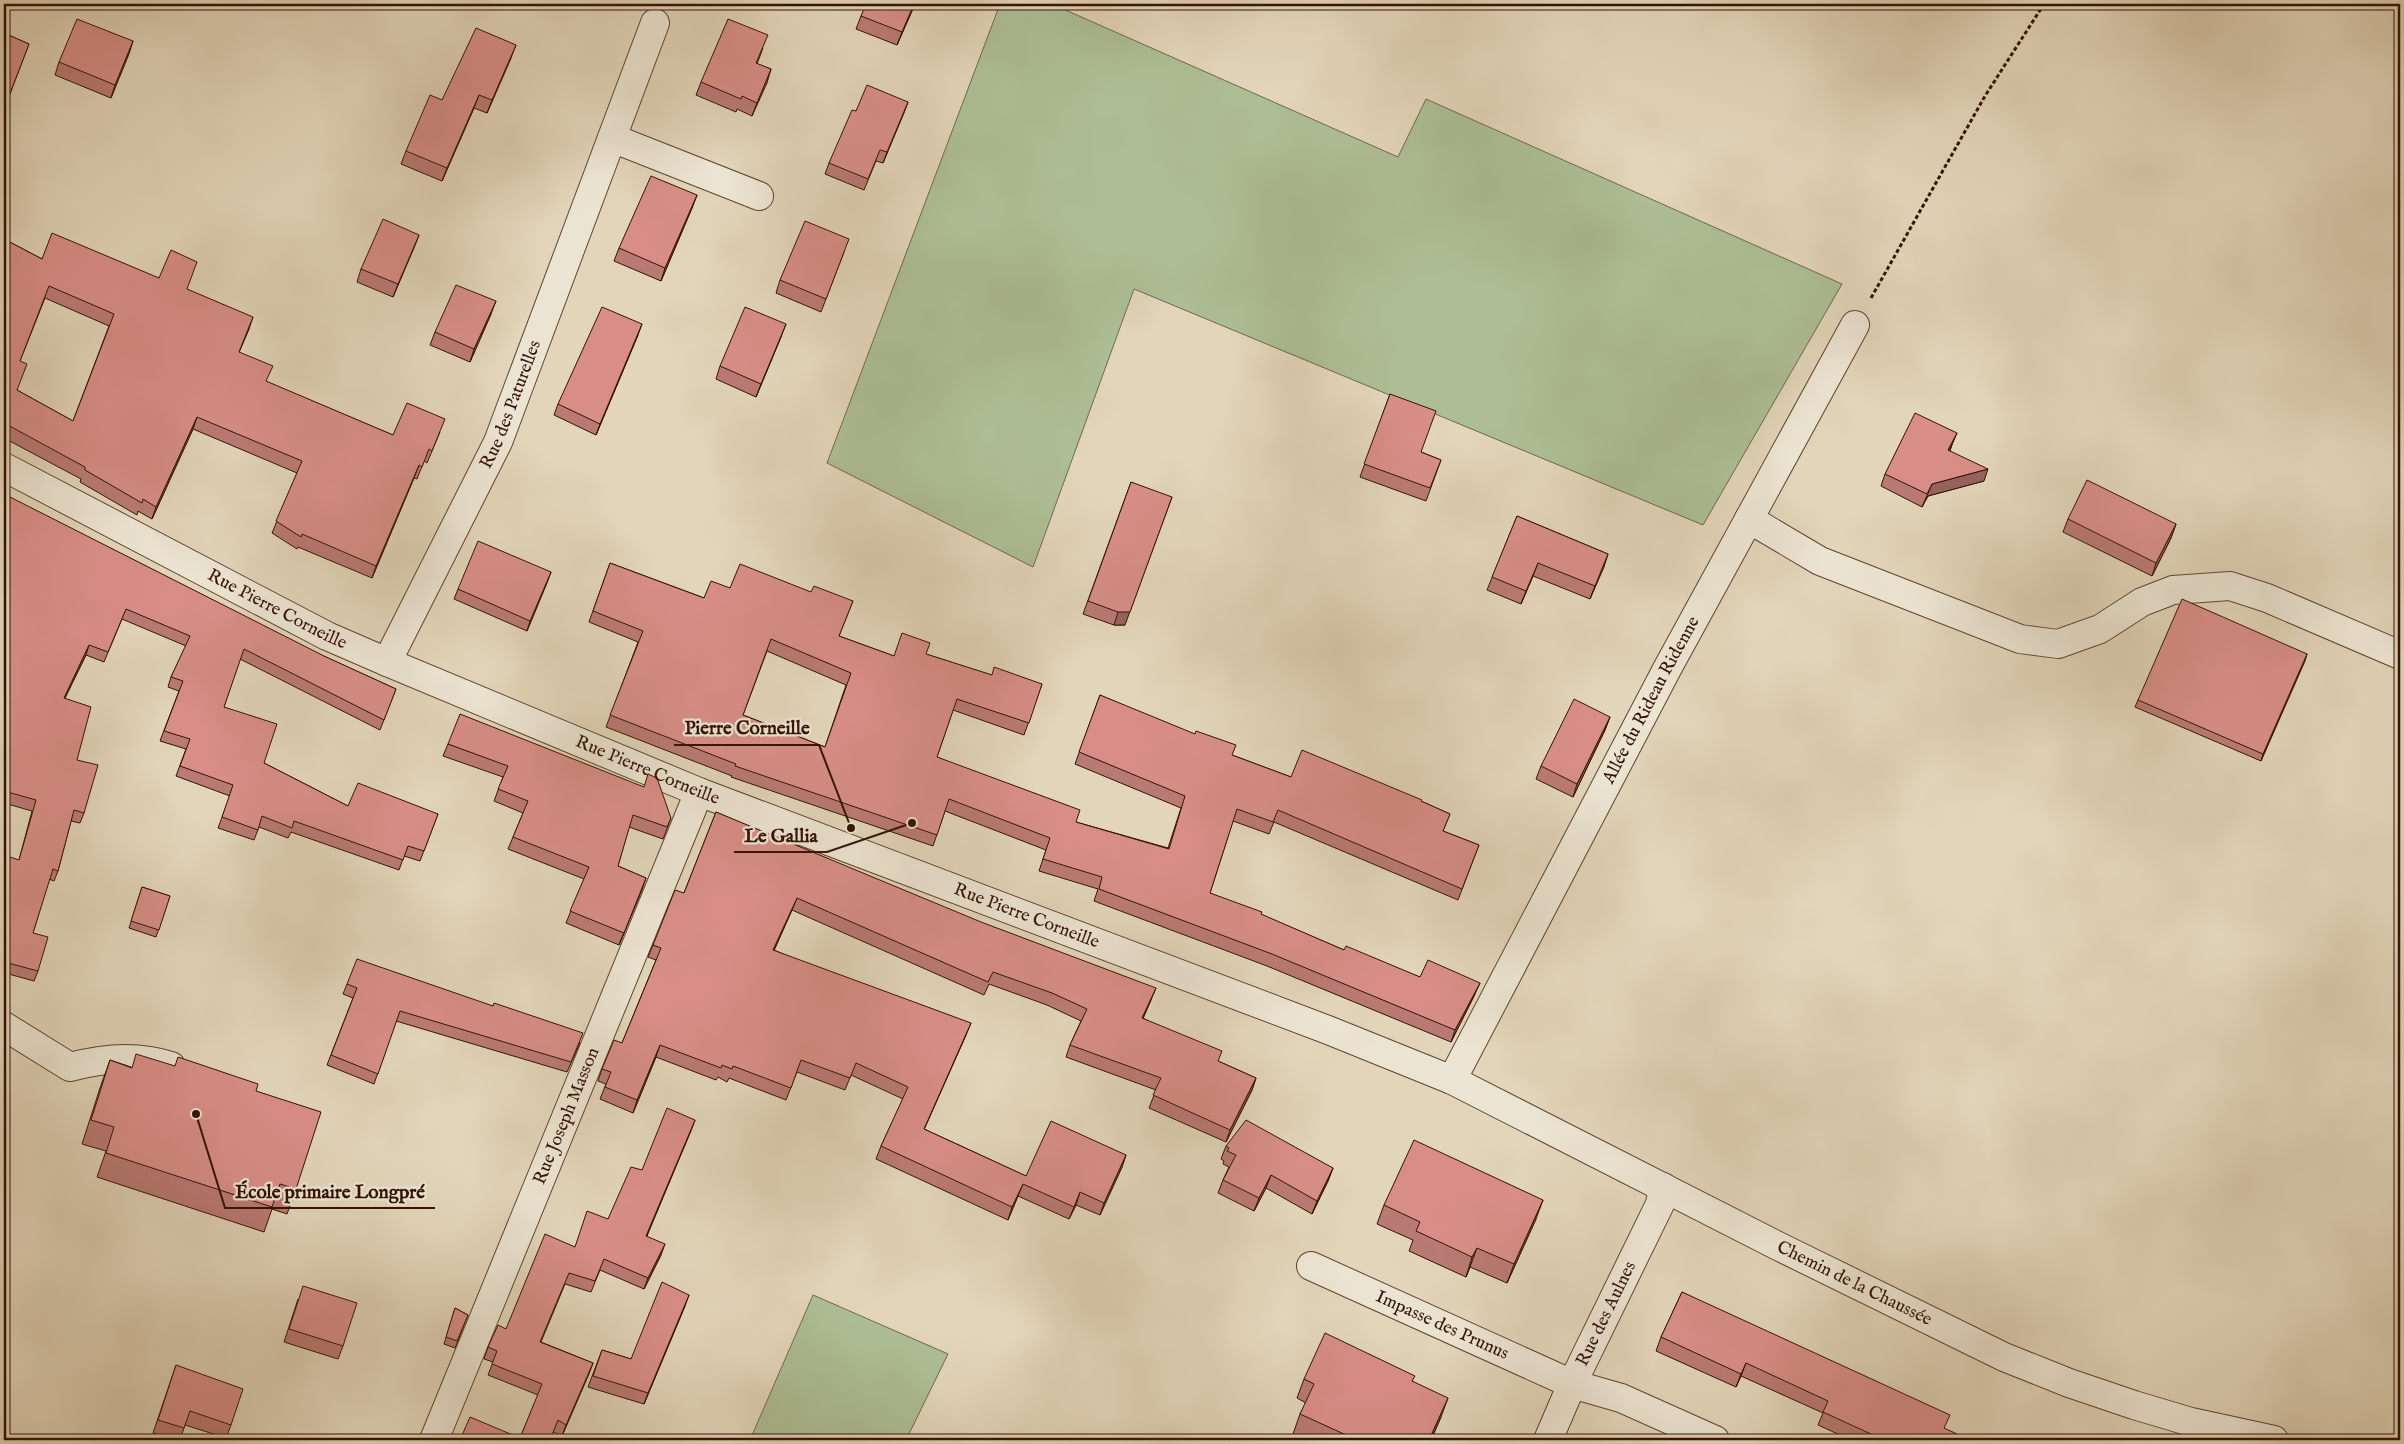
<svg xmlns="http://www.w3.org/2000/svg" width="2404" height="1444" font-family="'IM FELL English',serif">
<rect width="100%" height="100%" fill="#e2d5b9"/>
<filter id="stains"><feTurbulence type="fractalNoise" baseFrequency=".004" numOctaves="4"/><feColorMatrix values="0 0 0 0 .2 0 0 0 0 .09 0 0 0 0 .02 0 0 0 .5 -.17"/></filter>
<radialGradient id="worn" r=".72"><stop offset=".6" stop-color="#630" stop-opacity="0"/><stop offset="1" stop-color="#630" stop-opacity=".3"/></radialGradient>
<g fill="#adbe94" stroke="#70684c">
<path d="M 1000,4 L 1052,4 L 1398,157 L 1426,99 L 1842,284 L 1703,525 L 1134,289 L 1033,567 L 827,463 Z"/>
<path d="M 813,1295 L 948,1354 L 906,1440 L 750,1440 Z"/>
</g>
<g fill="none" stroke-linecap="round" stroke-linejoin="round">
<g stroke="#604431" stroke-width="30">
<g id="minor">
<path d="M 612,138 L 759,196"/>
<path id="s1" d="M 4,467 L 327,636 L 387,662 L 699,792 L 1328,1030 L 1452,1080 L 1778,1246 L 2004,1357 L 2069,1383 L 2134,1405 L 2191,1422 L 2274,1440"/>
<path d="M 1749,519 L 1820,561 L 2020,639 L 2058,644 L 2100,629 L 2142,602 L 2173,590 L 2230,586 L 2267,598 L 2400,655"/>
<path id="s2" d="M 387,662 L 498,442 L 655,23"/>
<path d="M 4,1026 L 70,1067 C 103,1058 138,1055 171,1066"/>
<path id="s3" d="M 1452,1080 L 1667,669 L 1855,325"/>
<path id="s4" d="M 1311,1266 L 1572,1384 L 1621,1398 L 1715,1440"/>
<path id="s5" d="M 434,1440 L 699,792"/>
<path id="s6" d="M 1548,1440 L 1572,1384 L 1660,1204 L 1663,1187"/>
</g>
</g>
<path stroke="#341304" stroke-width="3" stroke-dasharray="4 2.5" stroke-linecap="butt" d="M 1871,298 L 1985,96 L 2044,4"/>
<use href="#minor" stroke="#ece4d2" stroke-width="28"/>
</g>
<g fill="#ba7a74" stroke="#341304" fill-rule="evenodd">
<path d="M 915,4 L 897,45 L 856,29 L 861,16 Z"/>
<path d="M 4,33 L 29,44 L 5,107 L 4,107 Z"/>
<path d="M 133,41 L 111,98 L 55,75 L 59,62 Z"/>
<path d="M 763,48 L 757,64 L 771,69 L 752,116 L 737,109 L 736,112 L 696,95 L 701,82 Z"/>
<path d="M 511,58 L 487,113 L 474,108 L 442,181 L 401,164 L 406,151 L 442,100 Z"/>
<path d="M 908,102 L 883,163 L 876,161 L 864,190 L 825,174 L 829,163 L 856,111 Z"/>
<path d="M 697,195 L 692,208 L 661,281 L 614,261 L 619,248 Z"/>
<path d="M 419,235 L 393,297 L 357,282 L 361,269 Z"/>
<path d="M 4,239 L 42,259 L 159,278 L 187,289 L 249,329 L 239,352 L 267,382 L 393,435 L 440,432 L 427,463 L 424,461 L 417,479 L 414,478 L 372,578 L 298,547 L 297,549 L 272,533 L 297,473 L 193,429 L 152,519 L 138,511 L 137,515 L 80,482 L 81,479 L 4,438 ZM 45,298 L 109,326 L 73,421 L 17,390 L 20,361 Z"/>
<path d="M 844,252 L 821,312 L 776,293 L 780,280 Z"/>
<path d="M 491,314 L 470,362 L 430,345 L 435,332 Z"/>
<path d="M 638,335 L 596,435 L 554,415 L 558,404 Z"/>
<path d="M 781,337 L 756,397 L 716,379 L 720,366 Z"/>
<path d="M 1390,394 L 1421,452 L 1441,460 L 1426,501 L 1360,477 Z"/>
<path d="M 1952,445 L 1950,451 L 1984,481 L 1928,496 L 1922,507 L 1881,486 L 1885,474 Z"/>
<path d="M 1131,482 L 1125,625 L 1114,625 L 1083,614 Z"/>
<path d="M 4,511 L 396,689 L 380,730 L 240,659 L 224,707 L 264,763 L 348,806 L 438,814 L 420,861 L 404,856 L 399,870 L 291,832 L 288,838 L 259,827 L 254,840 L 218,828 L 230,796 L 176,776 L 186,749 L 160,741 L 179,691 L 168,687 L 171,677 L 186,646 L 122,619 L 104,662 L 86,655 L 65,698 L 77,760 L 84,813 L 80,823 L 71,821 L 58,871 L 54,881 L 49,879 L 33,933 L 38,971 L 34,981 L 5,973 L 19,860 L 32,811 L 4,803 Z"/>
<path d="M 1517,516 L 1608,554 L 1590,599 L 1533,576 L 1521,604 L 1487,590 Z"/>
<path d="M 2068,519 L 2176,524 L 2171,538 L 2152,576 L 2063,532 Z"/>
<path d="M 610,563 L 704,598 L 730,588 L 811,592 L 853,601 L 839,636 L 894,656 L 926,654 L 991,675 L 1042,684 L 1024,735 L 953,710 L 937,757 L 1076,822 L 1168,848 L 1181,808 L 1075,764 L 1100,695 L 1232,755 L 1291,777 L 1421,801 L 1450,814 L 1443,831 L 1479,845 L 1458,900 L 1274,822 L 1269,834 L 1233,821 L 1210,893 L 1344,950 L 1420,977 L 1475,994 L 1451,1042 L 1267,966 L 1094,901 L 1098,889 L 1039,871 L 1046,850 L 945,811 L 933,846 L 731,777 L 732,776 L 606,727 L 638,642 L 589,622 ZM 767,651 L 846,685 L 825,747 L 743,715 Z"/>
<path d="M 551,572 L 527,631 L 454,599 L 458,589 Z"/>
<path d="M 2307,654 L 2261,761 L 2135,707 L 2138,700 Z"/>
<path d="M 1610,717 L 1605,730 L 1573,797 L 1536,779 L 1541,766 Z"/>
<path d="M 448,744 L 671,818 L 663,839 L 629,827 L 618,866 L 646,878 L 619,945 L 566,923 L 584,879 L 508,849 L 523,813 L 494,801 L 503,777 L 443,756 Z"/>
<path d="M 716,812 L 1151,1000 L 1143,1018 L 1218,1061 L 1256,1078 L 1252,1090 L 1226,1142 L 1149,1108 L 1156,1090 L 1066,1057 L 1070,1045 L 1081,1021 L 1047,1005 L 989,984 L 984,995 L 792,910 L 774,950 L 966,1035 L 924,1129 L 1026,1176 L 1126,1155 L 1122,1167 L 1100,1215 L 1076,1205 L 1069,1219 L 1018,1196 L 1008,1220 L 876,1159 L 881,1146 L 903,1099 L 851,1075 L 845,1090 L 797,1072 L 786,1100 L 729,1078 L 727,1082 L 718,1077 L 716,1080 L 656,1057 L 633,1113 L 600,1099 L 606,1084 L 598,1081 L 602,1069 L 622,1043 L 656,960 L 648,957 L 653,945 L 684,893 Z"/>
<path d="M 142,887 L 170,896 L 156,937 L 129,928 Z"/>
<path d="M 347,984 L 493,1006 L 580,1043 L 567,1072 L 396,1021 L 374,1084 L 327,1065 L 353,998 L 343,994 Z"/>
<path d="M 110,1060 L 131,1067 L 296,1189 L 287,1214 L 272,1209 L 264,1232 L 97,1177 L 106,1151 L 82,1144 L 101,1085 Z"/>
<path d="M 695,1120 L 647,1236 L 661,1255 L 644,1289 L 600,1270 L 591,1292 L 565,1284 L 541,1342 L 593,1363 L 562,1436 L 554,1432 L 520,1438 L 538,1395 L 488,1375 L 493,1362 L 484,1359 L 488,1347 L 506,1329 L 575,1247 L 608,1219 L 642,1170 Z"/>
<path d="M 1226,1146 L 1333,1168 L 1328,1181 L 1312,1214 L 1266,1188 L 1254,1211 L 1218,1193 L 1223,1180 L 1229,1167 L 1223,1164 L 1224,1161 L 1221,1159 Z"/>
<path d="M 1384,1205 L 1536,1219 L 1507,1283 L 1470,1267 L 1466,1277 L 1409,1251 L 1413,1240 L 1377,1224 Z"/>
<path d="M 1682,1292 L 1945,1429 L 1955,1440 L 1851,1440 L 1818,1425 L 1823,1413 L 1741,1376 L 1736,1387 L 1656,1351 L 1661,1337 Z"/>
<path d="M 298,1299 L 343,1346 L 338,1359 L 284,1342 Z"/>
<path d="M 685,1306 L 644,1404 L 588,1387 L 602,1350 L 631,1359 Z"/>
<path d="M 455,1308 L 468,1315 L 455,1348 L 444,1344 Z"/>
<path d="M 176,1365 L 231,1425 L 226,1438 L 185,1425 L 180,1440 L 176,1440 L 153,1433 Z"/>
<path d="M 1304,1379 L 1413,1381 L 1441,1417 L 1431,1440 L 1308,1440 L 1293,1434 L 1300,1414 L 1306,1403 L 1297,1398 Z"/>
</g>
<g fill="#97635e" stroke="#341304">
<path d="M 914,4 L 915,4 L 897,45 L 902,32 Z"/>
<path d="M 133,41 L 129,54 L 111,98 L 115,85 Z"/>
<path d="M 516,45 L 511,58 L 487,113 L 492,100 Z"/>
<path d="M 771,69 L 767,83 L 752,116 L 757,103 Z"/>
<path d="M 479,95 L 474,108 L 442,181 L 447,168 Z"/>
<path d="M 908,102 L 904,113 L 883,163 L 887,152 Z"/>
<path d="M 697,195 L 692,208 L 661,281 L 665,268 Z"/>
<path d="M 419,235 L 414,248 L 393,297 L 398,284 Z"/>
<path d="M 496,301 L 491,314 L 470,362 L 474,349 Z"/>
<path d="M 253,317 L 249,329 L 234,364 L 239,352 Z"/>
<path d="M 642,324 L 638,335 L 596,435 L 600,424 Z"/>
<path d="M 786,324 L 781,337 L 756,397 L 761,384 Z"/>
<path d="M 197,417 L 193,429 L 152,519 L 156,507 Z"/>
<path d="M 1957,433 L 1952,445 L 1944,462 L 1948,450 Z"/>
<path d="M 419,465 L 414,478 L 372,578 L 376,566 Z"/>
<path d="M 1988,469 L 1984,481 L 1928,496 L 1922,507 L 1932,484 Z"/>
<path d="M 1172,497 L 1125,625 L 1114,625 L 1118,612 Z"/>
<path d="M 2176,524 L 2171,538 L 2152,576 L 2156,563 Z"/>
<path d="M 1608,554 L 1604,567 L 1590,599 L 1595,586 Z"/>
<path d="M 1538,563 L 1533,576 L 1521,604 L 1526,591 Z"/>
<path d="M 551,572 L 547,583 L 527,631 L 530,621 Z"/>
<path d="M 89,645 L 86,655 L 60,708 L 64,698 Z"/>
<path d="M 2307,654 L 2305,661 L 2261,761 L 2263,754 Z"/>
<path d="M 1610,717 L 1605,730 L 1573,797 L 1577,784 Z"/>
<path d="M 646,878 L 642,890 L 619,945 L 624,933 Z"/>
<path d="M 797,898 L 792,910 L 769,962 L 773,950 Z"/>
<path d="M 1480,983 L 1475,994 L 1451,1042 L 1455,1030 Z"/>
<path d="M 1156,988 L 1151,1000 L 1138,1030 L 1142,1018 Z"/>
<path d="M 971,1023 L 966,1035 L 919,1141 L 924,1129 Z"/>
<path d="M 660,1045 L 656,1057 L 633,1113 L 637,1100 Z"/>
<path d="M 1256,1078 L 1252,1090 L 1226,1142 L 1230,1130 Z"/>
<path d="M 695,1120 L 691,1131 L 642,1247 L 646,1236 Z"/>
<path d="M 1126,1155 L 1122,1167 L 1100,1215 L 1104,1203 Z"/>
<path d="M 1333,1168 L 1328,1181 L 1312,1214 L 1317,1201 Z"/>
<path d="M 1271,1175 L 1266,1188 L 1254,1211 L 1259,1198 Z"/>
<path d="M 1023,1184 L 1008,1220 L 1012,1207 Z"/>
<path d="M 1080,1192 L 1076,1205 L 1069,1219 L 1074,1207 Z"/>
<path d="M 1543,1200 L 1536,1219 L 1507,1283 L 1514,1264 Z"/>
<path d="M 665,1244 L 661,1255 L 644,1289 L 648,1278 Z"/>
<path d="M 1477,1248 L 1470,1267 L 1466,1277 L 1472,1257 Z"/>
<path d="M 689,1295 L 685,1306 L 644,1404 L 648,1393 Z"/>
<path d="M 593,1363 L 589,1374 L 562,1436 L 566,1425 Z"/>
<path d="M 1746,1363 L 1741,1376 L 1736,1387 L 1741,1374 Z"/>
<path d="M 1448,1398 L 1441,1417 L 1431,1440 L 1429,1440 Z"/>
</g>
<g fill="#d88e87" stroke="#341304" fill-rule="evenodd">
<path d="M 4,4 L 8,4 L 4,16 Z"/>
<path d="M 866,4 L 914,4 L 902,32 L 861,16 Z"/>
<path d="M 77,19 L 133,41 L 115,85 L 59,62 Z"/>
<path d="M 728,19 L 768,35 L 756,63 L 771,69 L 757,103 L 742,96 L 741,99 L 701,82 Z"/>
<path d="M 476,28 L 516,45 L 492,100 L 479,95 L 447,168 L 406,151 L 430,95 L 442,100 Z"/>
<path d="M 4,33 L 29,44 L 9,96 L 4,94 Z"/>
<path d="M 867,85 L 908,102 L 887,152 L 880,150 L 868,179 L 829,163 L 852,110 L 856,111 Z"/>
<path d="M 651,176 L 697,195 L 665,268 L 619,248 Z"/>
<path d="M 383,219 L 419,235 L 398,284 L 361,269 Z"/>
<path d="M 805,221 L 849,239 L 826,299 L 780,280 Z"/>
<path d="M 52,233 L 159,278 L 171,250 L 197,262 L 187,289 L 253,317 L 239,352 L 273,366 L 266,381 L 393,435 L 407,403 L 445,419 L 432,451 L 429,449 L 422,467 L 419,465 L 376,566 L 302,534 L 301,537 L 276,521 L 302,461 L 197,417 L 156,507 L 143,499 L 142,503 L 85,470 L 85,467 L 4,423 L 4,239 L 42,259 ZM 49,286 L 114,314 L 73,421 L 17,390 L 27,364 L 20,361 Z"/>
<path d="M 456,285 L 496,301 L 474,349 L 435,332 Z"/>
<path d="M 602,307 L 642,324 L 600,424 L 558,404 Z"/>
<path d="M 745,307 L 786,324 L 761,384 L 720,366 Z"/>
<path d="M 1390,394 L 1436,411 L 1421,452 L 1441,460 L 1430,488 L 1364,464 Z"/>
<path d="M 1915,413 L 1957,433 L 1948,450 L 1988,469 L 1932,484 L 1927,494 L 1885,474 Z"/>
<path d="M 2087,480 L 2176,524 L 2156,563 L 2068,519 Z"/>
<path d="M 1131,482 L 1172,497 L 1130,612 L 1118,612 L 1088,601 Z"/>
<path d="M 10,497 L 324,656 L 396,689 L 384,720 L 244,649 L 224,707 L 277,724 L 264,763 L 348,806 L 358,783 L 438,814 L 424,851 L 408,846 L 403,860 L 294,821 L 292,828 L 262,816 L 258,830 L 222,817 L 233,785 L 180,766 L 190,739 L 164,731 L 183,681 L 171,677 L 190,636 L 126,609 L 108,652 L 89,645 L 64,698 L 91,707 L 77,760 L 98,765 L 84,813 L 74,810 L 58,871 L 53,869 L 33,933 L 48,937 L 38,971 L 8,963 L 4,977 L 4,855 L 19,860 L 36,800 L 4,791 L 4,511 Z"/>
<path d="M 1517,516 L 1608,554 L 1595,586 L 1538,563 L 1526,591 L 1492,577 Z"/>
<path d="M 478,541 L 551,572 L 530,621 L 458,589 Z"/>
<path d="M 610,563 L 704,598 L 711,581 L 730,588 L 740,564 L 811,592 L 814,586 L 853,601 L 839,636 L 894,656 L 902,633 L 930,643 L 926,654 L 992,675 L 994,667 L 1042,684 L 1029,723 L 957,699 L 937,757 L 1080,810 L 1076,822 L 1169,849 L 1185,796 L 1079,752 L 1100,695 L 1195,734 L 1196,731 L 1236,745 L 1232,755 L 1291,777 L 1302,750 L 1422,800 L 1421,801 L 1450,814 L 1443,831 L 1479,845 L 1462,889 L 1278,810 L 1273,822 L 1237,809 L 1210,893 L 1262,912 L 1261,914 L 1344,950 L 1346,946 L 1420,977 L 1428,960 L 1480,983 L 1455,1030 L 1272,954 L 1099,889 L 1102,877 L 1043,859 L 1050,838 L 949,799 L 937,835 L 735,766 L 736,764 L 610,715 L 643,631 L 593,611 ZM 771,639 L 851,673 L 825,747 L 743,715 Z"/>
<path d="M 2182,599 L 2307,654 L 2263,754 L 2138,700 Z"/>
<path d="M 1574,699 L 1610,717 L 1577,784 L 1541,766 Z"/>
<path d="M 460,714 L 644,787 L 648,774 L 657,778 L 671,818 L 667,827 L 633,815 L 618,866 L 646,878 L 624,933 L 570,911 L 589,867 L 513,837 L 528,801 L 498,789 L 508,766 L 448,744 Z"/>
<path d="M 716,812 L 981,922 L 1156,988 L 1142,1018 L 1222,1051 L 1218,1061 L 1256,1078 L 1230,1130 L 1153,1095 L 1161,1078 L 1070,1045 L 1087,1009 L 1052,993 L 993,972 L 988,982 L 797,898 L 773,950 L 971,1023 L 924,1129 L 1026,1176 L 1051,1121 L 1126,1155 L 1104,1203 L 1080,1192 L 1074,1207 L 1023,1184 L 1012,1207 L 881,1146 L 908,1087 L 856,1063 L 850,1078 L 801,1060 L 791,1088 L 733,1066 L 732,1069 L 722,1065 L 721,1068 L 660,1045 L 637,1100 L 605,1087 L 611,1072 L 602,1069 L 614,1040 L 622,1043 L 661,948 L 653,945 L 675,890 L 684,893 Z"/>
<path d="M 142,887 L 170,896 L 159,930 L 131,921 Z"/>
<path d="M 357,959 L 493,1006 L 494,1003 L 583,1033 L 571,1062 L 400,1011 L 378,1074 L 331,1055 L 357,988 L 347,984 Z"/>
<path d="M 136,1054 L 175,1066 L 178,1057 L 258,1084 L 256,1091 L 321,1112 L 296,1189 L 280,1184 L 272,1207 L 106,1153 L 114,1127 L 91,1120 L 110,1060 L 132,1068 Z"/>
<path d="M 667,1108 L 695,1120 L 646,1236 L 665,1244 L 648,1278 L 604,1259 L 595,1281 L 569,1273 L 540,1342 L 593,1363 L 566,1425 L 558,1420 L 550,1440 L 460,1440 L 470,1417 L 520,1438 L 542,1384 L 492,1364 L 497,1351 L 488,1347 L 498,1325 L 506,1329 L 545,1234 L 575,1247 L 587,1211 L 608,1219 L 631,1167 L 642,1170 Z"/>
<path d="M 1246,1120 L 1333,1168 L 1317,1201 L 1271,1175 L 1259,1198 L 1223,1180 L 1236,1155 L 1227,1151 L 1229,1148 L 1226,1146 Z"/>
<path d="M 1414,1140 L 1543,1200 L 1514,1264 L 1477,1248 L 1472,1257 L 1416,1231 L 1420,1222 L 1384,1205 Z"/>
<path d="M 662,1282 L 689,1295 L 648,1393 L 593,1376 L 602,1350 L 631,1359 Z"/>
<path d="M 303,1286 L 357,1303 L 343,1346 L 289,1329 Z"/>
<path d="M 1682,1292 L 1950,1415 L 1944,1428 L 1957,1434 L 1954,1440 L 1884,1440 L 1823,1412 L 1828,1401 L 1746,1363 L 1741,1374 L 1661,1337 Z"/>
<path d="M 455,1308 L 468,1315 L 457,1341 L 446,1337 Z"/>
<path d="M 1325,1333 L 1415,1376 L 1412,1381 L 1448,1398 L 1429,1440 L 1357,1440 L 1300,1414 L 1314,1384 L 1304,1379 Z"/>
<path d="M 176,1365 L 243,1389 L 231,1425 L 190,1411 L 184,1428 L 158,1420 Z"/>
</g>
<g text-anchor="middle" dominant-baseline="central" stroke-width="4.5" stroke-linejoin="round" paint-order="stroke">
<g font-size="18" fill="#341304" stroke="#ece4d2">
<text stroke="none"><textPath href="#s2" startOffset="286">Rue des Paturelles</textPath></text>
<text stroke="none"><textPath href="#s1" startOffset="308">Rue Pierre Corneille</textPath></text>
<text stroke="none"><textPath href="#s3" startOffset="429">Allée du Rideau Ridenne</textPath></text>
<text stroke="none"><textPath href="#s1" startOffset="712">Rue Pierre Corneille</textPath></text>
<text stroke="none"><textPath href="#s1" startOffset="1118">Rue Pierre Corneille</textPath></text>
<text stroke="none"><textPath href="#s5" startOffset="350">Rue Joseph Masson</textPath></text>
<text stroke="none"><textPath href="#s1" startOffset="2025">Chemin de la Chaussée</textPath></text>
<text stroke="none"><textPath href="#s6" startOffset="139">Rue des Aulnes</textPath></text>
<text stroke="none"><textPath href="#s4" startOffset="144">Impasse des Prunus</textPath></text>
</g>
</g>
<path fill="none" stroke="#341304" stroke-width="2" d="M851 828L819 745H674M912 823L827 852H734M196 1114L225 1208H435"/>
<g fill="#341304" stroke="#ece4d2" stroke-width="2">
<circle cx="851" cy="828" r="5"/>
<circle cx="912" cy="823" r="5"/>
<circle cx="196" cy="1114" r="5"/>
</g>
<g font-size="19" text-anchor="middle" font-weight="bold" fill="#341304" stroke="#ece4d2" stroke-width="4.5" stroke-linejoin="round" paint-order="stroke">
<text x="747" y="734">Pierre Corneille</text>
<text x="781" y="842">Le Gallia</text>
<text x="330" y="1198">École primaire Longpré</text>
</g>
<rect width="2404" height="1444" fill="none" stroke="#e2d5b9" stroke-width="20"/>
<rect x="5" y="5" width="2394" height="1434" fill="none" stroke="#341304" stroke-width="2.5"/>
<rect x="10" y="10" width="2384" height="1424" fill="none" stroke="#341304"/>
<rect width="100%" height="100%" filter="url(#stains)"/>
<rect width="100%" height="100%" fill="url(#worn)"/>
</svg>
